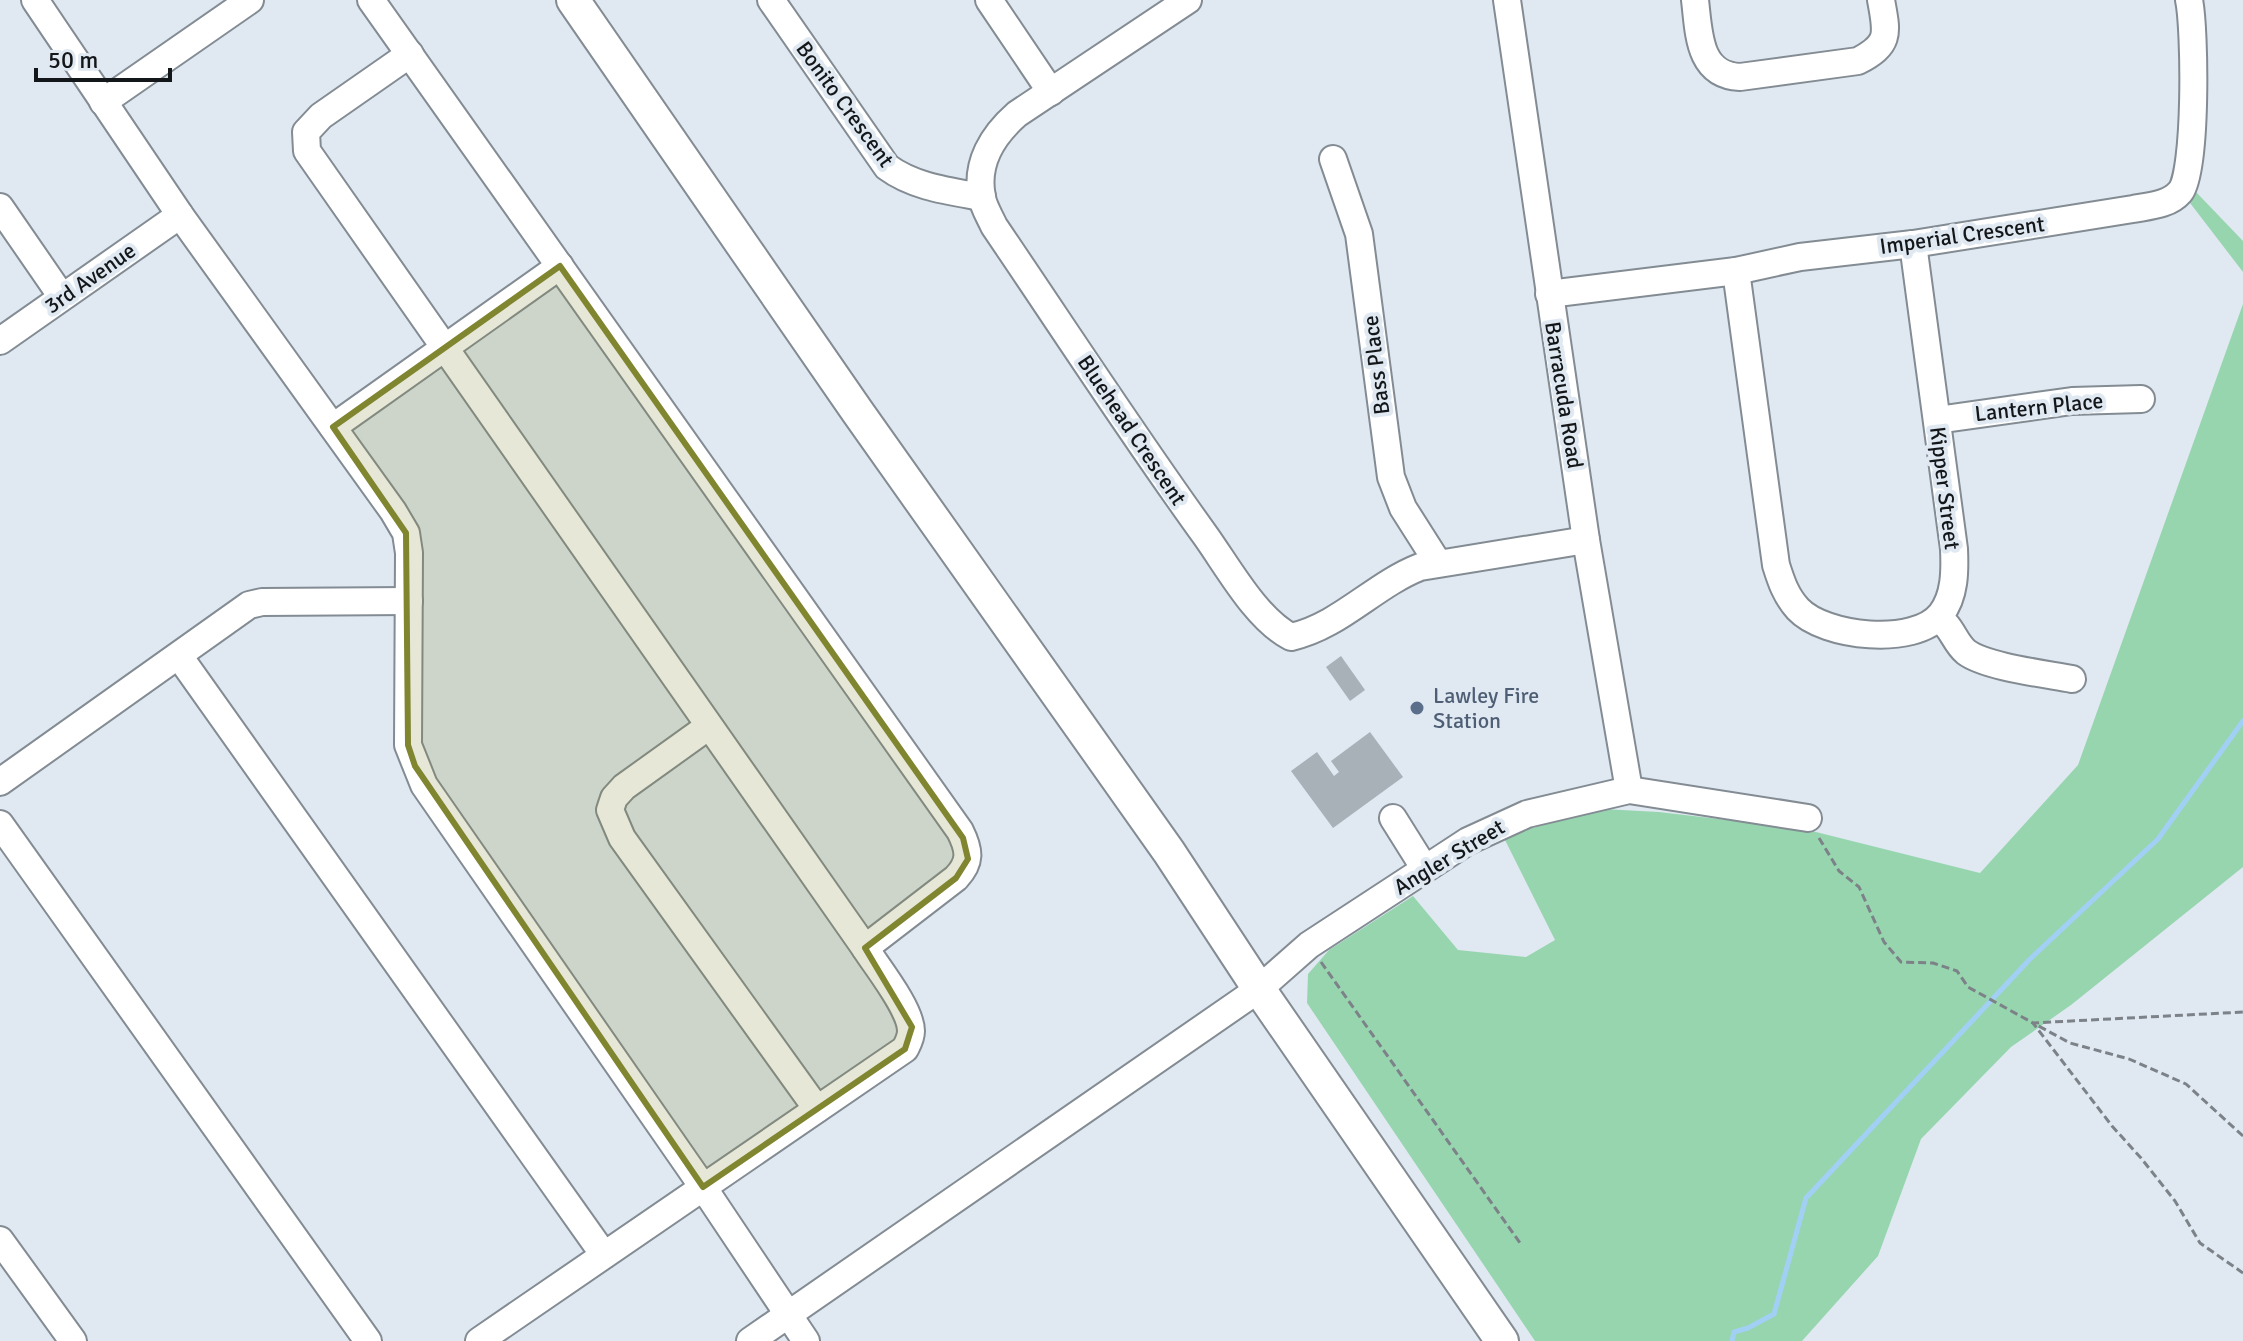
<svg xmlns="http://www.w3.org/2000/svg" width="2243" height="1341" font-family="Signika,sans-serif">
<rect width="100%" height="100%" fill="#e0e9f2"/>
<g fill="#97d5af">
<path d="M 2196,192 L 2243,241 L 2243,272 L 2187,199 Z"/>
<path d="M 2243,304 L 2243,867 L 2071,1005 L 2011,1047 L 1921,1139 L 1878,1256 L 1802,1341 L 1535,1341 L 1307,1003 L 1308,974 L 1329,950 L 1413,896 L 1458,950 L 1526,957 L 1555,940 L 1503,836 L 1603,809 L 1659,812 L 1804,829 L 1980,873 L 2078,765 Z"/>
</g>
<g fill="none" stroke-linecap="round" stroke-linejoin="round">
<path stroke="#a1d0f4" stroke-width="5" d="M 1732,1341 L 1734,1332 L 1748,1328 L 1774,1314 L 1806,1198 L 2030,959 L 2158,839 L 2243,721"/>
</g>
<g fill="#a8b0b8">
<path d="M 1341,656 L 1365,690 L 1350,701 L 1326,667 Z"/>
<path d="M 1370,732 L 1403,777 L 1333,828 L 1291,771 L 1317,752 L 1334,776 L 1339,772 L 1331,761 Z"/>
</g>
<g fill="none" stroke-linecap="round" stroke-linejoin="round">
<g stroke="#838b93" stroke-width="30">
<g id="minor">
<path d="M 35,0 L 180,215 L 393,511 L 406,533 L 409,553 L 408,745 L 424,785 L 703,1187 L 806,1341"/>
<path d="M 371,0 L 960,831 C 970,851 971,862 956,878 L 865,948"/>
<path d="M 771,0 L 887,167 C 914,187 949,191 982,197"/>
<path d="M 989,0 L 1051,92"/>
<path d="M 1188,0 L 1017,114 C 993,135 975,163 982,197 C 983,206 990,217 994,226 C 1064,329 1132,434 1205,535 C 1228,567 1256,619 1291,637 C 1340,626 1374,585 1420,567 L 1586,540"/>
<path d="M 1507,0 L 1586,540 L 1629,790"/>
<path d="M 1695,0 C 1699,33 1698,75 1740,77 L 1858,61 C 1891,44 1887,33 1881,0"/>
<path d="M 410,54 L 321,116 L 306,132 L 307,151 L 865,948 C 877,967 911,1009 911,1031 C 911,1038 908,1043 905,1049 L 479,1341"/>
<path d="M 103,102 L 250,0"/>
<path d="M 1333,159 L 1359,234 L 1391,477 L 1403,508 L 1438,563"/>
<path d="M 0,207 L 62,297"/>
<path d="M 1736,271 L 1776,565 C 1781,581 1786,596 1798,609 C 1824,637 1915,647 1941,614 C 1955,596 1955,571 1954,549 L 1913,244"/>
<path d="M 1549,294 L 1736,271 L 1800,257 L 1913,244 L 2133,209 C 2149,206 2169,205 2180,192 C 2197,173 2195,28 2189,0"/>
<path d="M 0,341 L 180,215"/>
<path d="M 1937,420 L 2072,401 L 2141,399"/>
<path d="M 333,427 L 560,266"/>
<path d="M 1938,618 C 1952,626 1954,642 1966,652 C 1986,667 2046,674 2072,679"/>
<path d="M 179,656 L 604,1255"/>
<path d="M 709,726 L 624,787 L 614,798 L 610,810 L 622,838 L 817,1109"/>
<path d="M 0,782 L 249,605 L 262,602 L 409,601"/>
<path d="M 1393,818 L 1425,869"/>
<path d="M 0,824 L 368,1341"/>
<path d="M 0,1240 L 73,1341"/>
<path d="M 750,1341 L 1259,989 L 1309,945 L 1468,841 L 1527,814 L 1629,790 L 1808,818"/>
</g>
</g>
<g stroke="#838b93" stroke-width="36">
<path id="major" d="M 573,0 L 857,411 L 1169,852 L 1259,989 L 1502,1341"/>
</g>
<g stroke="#7c8288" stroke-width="3" stroke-dasharray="8 4" stroke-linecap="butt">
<path d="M 1819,838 L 1839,871 L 1859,887 L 1884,942 L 1901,962 L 1933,963 L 1957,971 L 1968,987 L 2033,1023 L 2243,1012"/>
<path d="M 1321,962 L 1520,1243"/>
<path d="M 2243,1136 L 2186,1084 L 2129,1059 L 2070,1043 L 2033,1023 L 2112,1126 L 2141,1158 L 2175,1201 L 2200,1243 L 2243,1273"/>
</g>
<use href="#minor" stroke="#fff" stroke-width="26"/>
<use href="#major" stroke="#fff" stroke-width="32"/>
</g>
<path fill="#808530" fill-opacity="0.2" stroke="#808530" stroke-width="6" stroke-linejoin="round" d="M 560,266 L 963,838 L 968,859 L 956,878 L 865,948 L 912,1027 L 905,1049 L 703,1187 L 415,766 L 408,745 L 406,533 L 333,427 Z"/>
<circle fill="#5c6f8a" stroke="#e0e9f2" stroke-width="3" cx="1417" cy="708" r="8"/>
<g text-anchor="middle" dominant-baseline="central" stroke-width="8" stroke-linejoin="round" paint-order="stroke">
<g font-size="22" fill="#14171a" stroke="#e0e9f2">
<text transform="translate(845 104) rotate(54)">Bonito Crescent</text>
<text transform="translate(1962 235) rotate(-8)">Imperial Crescent</text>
<text transform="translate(90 278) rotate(-35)">3rd Avenue</text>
<text transform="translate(1376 365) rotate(-97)">Bass Place</text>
<text transform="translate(1564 395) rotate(81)">Barracuda Road</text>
<text transform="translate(2039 407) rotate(-6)">Lantern Place</text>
<text transform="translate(1132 430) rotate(56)">Bluehead Crescent</text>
<text transform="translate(1945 488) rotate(83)">Kipper Street</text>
<text transform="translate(1449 857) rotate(-31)">Angler Street</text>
</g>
<g font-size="22" fill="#4e5e75" stroke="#e0e9f2" text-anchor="start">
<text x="1433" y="695">Lawley Fire<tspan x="1433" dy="25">Station</tspan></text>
</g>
</g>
<path d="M36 68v12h134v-12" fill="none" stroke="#14171a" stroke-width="4"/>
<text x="48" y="68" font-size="24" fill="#14171a" stroke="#e0e9f2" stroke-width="6" paint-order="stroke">50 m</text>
</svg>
